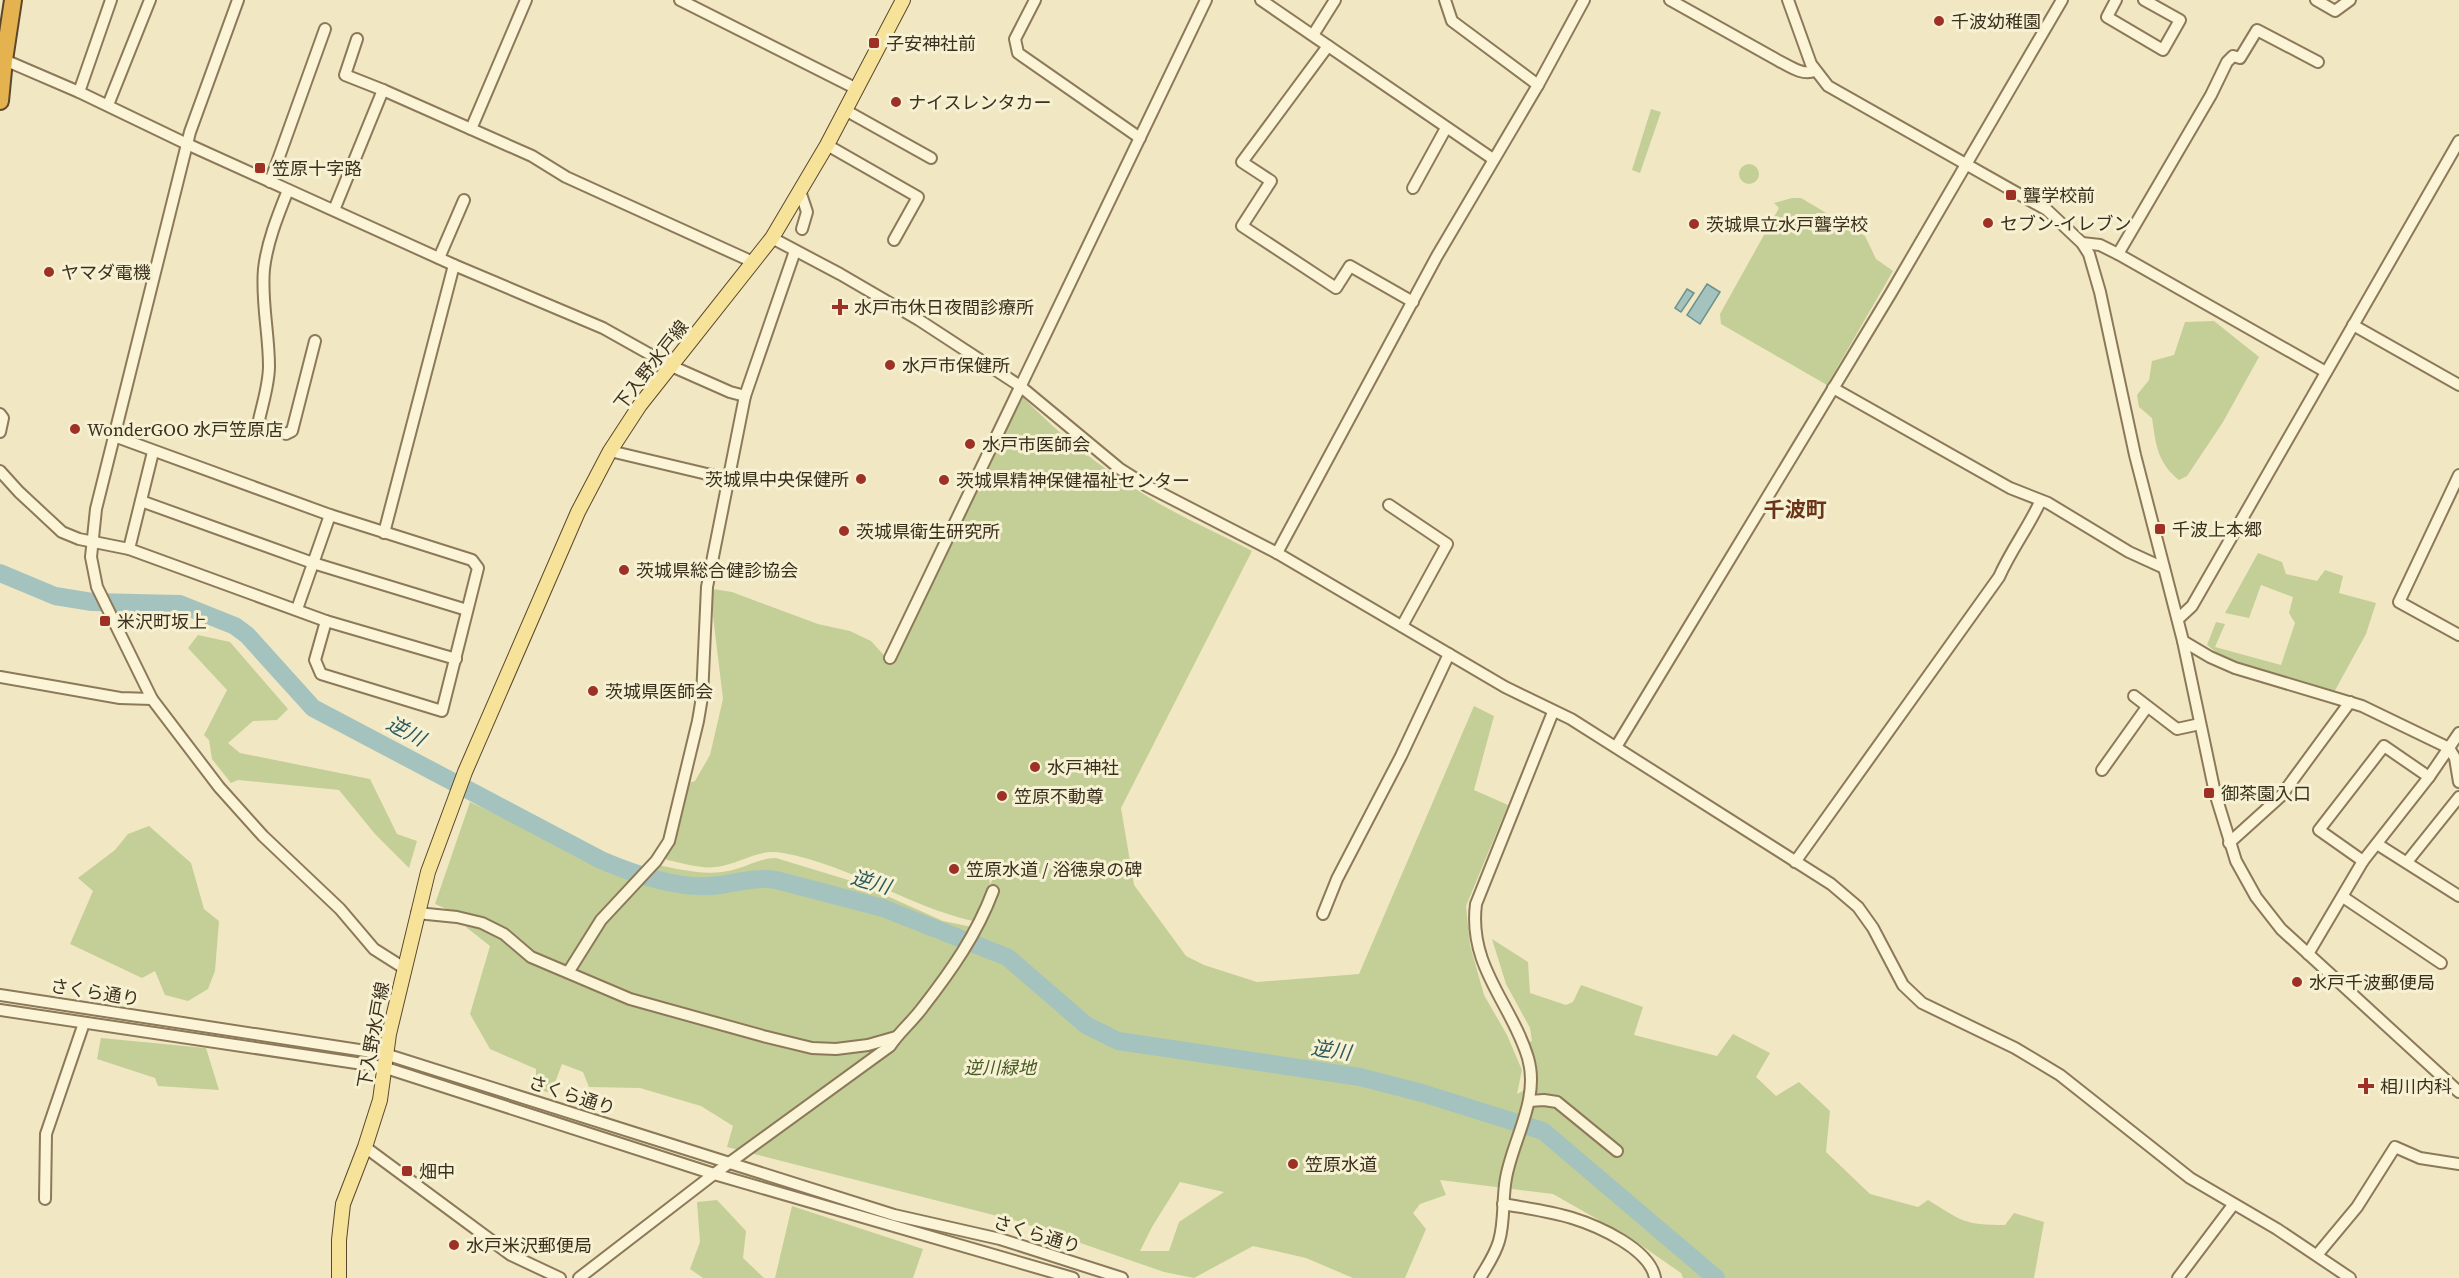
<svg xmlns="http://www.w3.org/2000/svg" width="2459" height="1278" font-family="'Source Serif 4','Noto Sans JP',serif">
<rect width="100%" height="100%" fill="#f1e8c3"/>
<g fill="#c3cf96" fill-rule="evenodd">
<path d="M 1651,109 L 1661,112 L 1640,173 L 1632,170 Z"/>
<circle cx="1749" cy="174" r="10"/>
<path d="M 1792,198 L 1801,198 L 1865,236 L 1876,259 L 1893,271 L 1827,385 L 1721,324 L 1720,314 L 1779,208 L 1774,203 Z"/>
<path d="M 2214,321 L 2259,357 L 2223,422 L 2187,476 L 2179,480 C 2157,462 2156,445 2152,418 L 2139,407 L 2137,395 L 2149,380 L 2152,361 L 2174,355 L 2185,322 Z"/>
<path d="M 1022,396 C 1058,434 1100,467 1145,495 C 1178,516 1216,532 1252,551 L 1121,808 L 1134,885 L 1186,956 L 1204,965 L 1257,982 L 1359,974 L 1474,706 L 1494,716 L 1474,790 L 1508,805 L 1466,906 L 1470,945 L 1484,995 L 1507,1035 L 1522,1070 L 1517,1094 L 1530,1087 L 1537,1086 L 1537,1066 L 1529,1042 L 1532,1041 L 1530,1028 L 1506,984 L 1492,939 L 1528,962 L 1530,993 L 1566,1005 L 1573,1002 L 1581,985 L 1643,1007 L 1634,1035 L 1717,1056 L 1733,1034 L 1770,1053 L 1756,1077 L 1776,1096 L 1799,1082 L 1830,1111 L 1826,1152 L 1870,1194 L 1918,1207 L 1928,1200 C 1962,1221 1964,1225 2005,1225 L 2014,1213 L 2044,1222 L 2034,1278 L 1683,1278 L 1681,1273 L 1632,1239 L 1553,1194 L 1440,1180 L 1446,1195 L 1420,1204 L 1413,1213 L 1426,1229 L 1405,1278 L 1353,1278 L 1306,1258 L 1253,1246 L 1194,1278 L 1164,1272 L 1017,1221 L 727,1147 L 733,1126 L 701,1106 L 640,1088 L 589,1087 L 583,1072 L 562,1064 L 551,1093 L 536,1089 L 536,1069 L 490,1049 L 470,1014 L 490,946 L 466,927 L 467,918 L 435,904 L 470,802 L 641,883 L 658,867 L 657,865 C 683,870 710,877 736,869 C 750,865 761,858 776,858 L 858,883 L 943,921 L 972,927 L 996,871 L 989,877 L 990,884 L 973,921 C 907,906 850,865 783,853 C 759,848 740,864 716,867 C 700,869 683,863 667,860 L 665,857 L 686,784 L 695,781 L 710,755 L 723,699 L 712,608 L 713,589 L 732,592 L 818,624 L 850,631 L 871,641 L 891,663 ZM 1180,1182 L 1224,1192 L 1179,1222 L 1169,1251 L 1140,1251 L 1152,1227 Z"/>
<path d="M 2258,553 L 2282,562 L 2286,574 L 2317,581 L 2325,570 L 2343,576 L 2339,593 L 2376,603 L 2366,634 L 2333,694 L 2221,656 L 2207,645 L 2216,622 L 2225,624 L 2215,647 L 2281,665 L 2295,623 L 2289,613 L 2293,597 L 2261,585 L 2249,618 L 2225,613 Z"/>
<path d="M 198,635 L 230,642 L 288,709 L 277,720 L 253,721 L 228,743 L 240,753 L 370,779 L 397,834 L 417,841 L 409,868 L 375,834 L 339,790 L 238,780 L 231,783 L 212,759 L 209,740 L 204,735 L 227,690 L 188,648 Z"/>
<path d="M 149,826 L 191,863 L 204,909 L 219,921 L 215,971 L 208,989 L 188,1001 L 165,995 L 155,971 L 142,978 L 70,944 L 93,891 L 78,878 L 115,850 L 128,834 Z"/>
<path d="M 101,1038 L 206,1048 L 219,1090 L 158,1086 L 155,1078 L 97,1059 Z"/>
<path d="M 717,1200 L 746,1231 L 743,1258 L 764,1278 L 703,1278 L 690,1269 L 700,1242 L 697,1202 Z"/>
<path d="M 792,1206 L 923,1249 L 913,1278 L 775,1278 Z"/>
</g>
<g fill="#a5c3be" stroke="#6b928d" stroke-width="1.5">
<path d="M 1707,284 L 1720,292 L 1700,324 L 1687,315 Z"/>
<path d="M 1687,289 L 1694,293 L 1681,312 L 1675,308 Z"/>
</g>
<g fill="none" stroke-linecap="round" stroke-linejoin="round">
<path stroke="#a5c3be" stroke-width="18" d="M 0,573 L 55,596 L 92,602 L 180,604 L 235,626 L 247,635 L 313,708 L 601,860 C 636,875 682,891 720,885 C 740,882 755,877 776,880 L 883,908 L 1007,957 L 1086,1025 L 1118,1041 L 1360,1077 L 1422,1093 L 1543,1131 L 1716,1278"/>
<g stroke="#8c7959" stroke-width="14">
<g id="minor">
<path d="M 238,0 L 190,132 L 96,509 L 91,557 L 97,587 L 152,699 L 219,787 L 263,836 L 340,909 L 374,949 L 404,968"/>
<path d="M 680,0 L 857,89"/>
<path d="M 1035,0 L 1015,39 L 1018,53 L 1140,138"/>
<path d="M 1261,0 L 1493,159"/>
<path d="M 1445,0 L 1452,21 L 1538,85"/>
<path d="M 1670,0 L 1779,61 C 1789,66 1803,76 1814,71"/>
<path d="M 1788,0 L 1811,64 L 1828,86 L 2047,210 L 2082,243 L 2089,254 L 2100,292 L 2135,455 L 2183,641 L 2215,793 L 2236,861 L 2256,897 L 2281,929 L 2459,1092"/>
<path d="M 2116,0 L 2107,17 L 2163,50 L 2180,20 L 2144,0"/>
<path d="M 2316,0 L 2335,11 L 2350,0"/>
<path d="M 1313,35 L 1335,0"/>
<path d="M 357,39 L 345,75 L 383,90 L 532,156 L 566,177 L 753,262"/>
<path d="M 1328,46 L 1242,162 L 1271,181 L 1242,226 L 1336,288 L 1350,266 L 1413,302"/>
<path d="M 0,58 L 79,92 L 187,144 L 454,265 L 603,328 L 669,365 L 730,392 L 745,396"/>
<path d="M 79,92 L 111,0"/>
<path d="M 108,105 L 150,0"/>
<path d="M 845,110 L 931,158"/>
<path d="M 471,129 L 526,0"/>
<path d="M 827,145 L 918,197 L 894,240"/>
<path d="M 270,182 L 325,29"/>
<path d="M 1413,188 L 1446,128"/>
<path d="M 288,190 C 278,215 267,242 264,269 C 261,301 269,333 269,366 C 269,384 263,402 259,420 L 261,425 L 286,434 L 292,431 L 315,341"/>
<path d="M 800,191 L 807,212 L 802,229"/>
<path d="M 334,210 L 383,90"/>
<path d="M 772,238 L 840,274 L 919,320 L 1020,386 L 1120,469 L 1147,486 L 1277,553 L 1505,687 L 1571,719 L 1831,884 L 1858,907 L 1873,928 L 1903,985 L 1922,1003 L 2015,1048 L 2060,1075 L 2190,1178 L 2277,1229 L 2350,1278"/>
<path d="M 2082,243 L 2100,245 L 2118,254 L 2326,372"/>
<path d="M 2118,254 L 2211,95 L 2227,62 L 2233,56 L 2240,58 L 2257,30 L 2318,62"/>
<path d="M 439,258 L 464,200"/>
<path d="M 2353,325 L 2459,385"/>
<path d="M 1833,388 L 2010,488 L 2048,503 L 2129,552 L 2164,568"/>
<path d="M 0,414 L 3,418 L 0,432"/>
<path d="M 114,436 L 330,515 L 472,560 L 478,568 L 442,711 L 321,674 L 315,660 L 326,621"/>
<path d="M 610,451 L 728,479"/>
<path d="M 0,471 L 19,492 L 62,532 L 79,539 L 129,549 L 326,621 L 456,659"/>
<path d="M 2459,475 L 2399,602 L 2459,635"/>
<path d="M 141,501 L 313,563 L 467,610"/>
<path d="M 1389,505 L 1447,544 L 1402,626"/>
<path d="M 384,533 L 454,265"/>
<path d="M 129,549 L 153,452"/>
<path d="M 1277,553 L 1437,256 L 1538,85 L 1584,0"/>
<path d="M 297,609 L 330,515"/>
<path d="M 2178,619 L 2192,606 L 2459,141"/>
<path d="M 2183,641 L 2210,657 L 2235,668 L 2362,706 L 2449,748 L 2455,758 L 2459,782"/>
<path d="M 890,658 L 1206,0"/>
<path d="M 0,677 L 120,698 L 152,699"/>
<path d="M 2134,696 L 2177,729 L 2200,724"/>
<path d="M 1616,747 L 1891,293 L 2062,0"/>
<path d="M 2102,770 L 2147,707"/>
<path d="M 2229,843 L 2281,796 L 2350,702"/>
<path d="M 2377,844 L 2459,896"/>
<path d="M 2363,861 L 2319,830 L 2384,746 L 2429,777"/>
<path d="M 1795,862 L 1999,577 C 2011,550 2028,528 2040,502"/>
<path d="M 2407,862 L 2459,797"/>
<path d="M 2343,897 L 2441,963"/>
<path d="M 417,913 L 457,917 L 482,923 L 504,934 L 531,957 L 630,999 L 763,1036 L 812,1048 L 836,1049 L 868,1045 L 896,1037"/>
<path d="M 1323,914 L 1337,879 L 1401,756 L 1449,654"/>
<path d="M 2308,954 L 2363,861 L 2429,777 L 2459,733"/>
<path d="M 569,971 L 601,920 L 656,861 L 669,841 L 698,721 L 702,697 L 707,587 L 745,396 L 795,251"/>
<path d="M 0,995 L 385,1054 L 894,1215 L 1000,1239 L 1122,1278"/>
<path d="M 0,1010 L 383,1067 L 714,1174 L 1073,1278"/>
<path d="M 1529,1101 L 1544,1100 L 1557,1102 L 1617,1151"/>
<path d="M 365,1147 L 511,1255 L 560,1278"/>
<path d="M 45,1199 L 46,1134 L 84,1023"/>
<path d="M 1503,1204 C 1525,1208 1550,1211 1572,1218 C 1598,1226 1650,1249 1655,1278"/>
<path d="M 2317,1255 L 2357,1207 L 2395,1147 L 2420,1158 L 2459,1164"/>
<path d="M 579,1278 L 714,1174 L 890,1046 C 899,1032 913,1021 923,1007 C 951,971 977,934 993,891"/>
<path d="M 1480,1278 C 1487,1266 1495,1255 1499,1241 C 1505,1221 1502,1199 1506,1178 C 1513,1139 1540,1099 1528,1058 C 1512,1004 1468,967 1476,904 L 1553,712"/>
<path d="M 2178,1278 L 2233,1205"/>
</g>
</g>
<g stroke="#5a472d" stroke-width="16">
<path id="major" d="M 339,1278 L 339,1240 L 343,1204 L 365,1147 L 380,1100 L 389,1034 L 428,872 L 465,772 L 578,512 L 610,451 L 640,405 L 772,238 L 827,145 L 903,0"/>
</g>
<g stroke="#5a472d" stroke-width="20">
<path id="highway" d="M 0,101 L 4,60 L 13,0"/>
</g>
<use href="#minor" stroke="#fbf4d7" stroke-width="10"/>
<use href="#major" stroke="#f6e399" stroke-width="14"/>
<use href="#highway" stroke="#e4b34f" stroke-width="16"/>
</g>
<g fill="#9e3125" stroke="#f7f1d3" stroke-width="2">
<circle cx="1939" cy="21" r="6"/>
<rect x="868" y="37" width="12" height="12" rx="3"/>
<circle cx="896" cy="102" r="6"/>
<rect x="254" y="162" width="12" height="12" rx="3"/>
<rect x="2005" y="189" width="12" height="12" rx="3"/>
<circle cx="1988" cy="223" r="6"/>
<circle cx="1694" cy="224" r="6"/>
<circle cx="49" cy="272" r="6"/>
<path d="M837 298h6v6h6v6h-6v6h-6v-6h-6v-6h6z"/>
<circle cx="890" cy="365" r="6"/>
<circle cx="75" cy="429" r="6"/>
<circle cx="970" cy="444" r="6"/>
<circle cx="861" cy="479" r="6"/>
<circle cx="944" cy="480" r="6"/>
<rect x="2154" y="523" width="12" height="12" rx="3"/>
<circle cx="844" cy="531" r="6"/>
<circle cx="624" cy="570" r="6"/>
<rect x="99" y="615" width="12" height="12" rx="3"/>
<circle cx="593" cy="691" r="6"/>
<circle cx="1035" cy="767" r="6"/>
<rect x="2203" y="787" width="12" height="12" rx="3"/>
<circle cx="1002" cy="796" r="6"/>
<circle cx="954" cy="869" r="6"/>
<circle cx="2297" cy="982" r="6"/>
<path d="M2363 1077h6v6h6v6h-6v6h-6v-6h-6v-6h6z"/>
<circle cx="1293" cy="1164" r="6"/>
<rect x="401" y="1165" width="12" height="12" rx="3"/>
<circle cx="454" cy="1245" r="6"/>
</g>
<g text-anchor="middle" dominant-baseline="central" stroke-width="6" stroke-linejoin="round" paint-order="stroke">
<g font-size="18" fill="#3b2f1d" stroke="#f7f1d3" text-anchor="start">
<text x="1951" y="21">千波幼稚園</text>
<text x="886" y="43">子安神社前</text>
<text x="908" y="102">ナイスレンタカー</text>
<text x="272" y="168">笠原十字路</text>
<text x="2023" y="195">聾学校前</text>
<text x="2000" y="223">セブン-イレブン</text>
<text x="1706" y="224">茨城県立水戸聾学校</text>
<text x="61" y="272">ヤマダ電機</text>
<text x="854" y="307">水戸市休日夜間診療所</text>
<text x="902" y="365">水戸市保健所</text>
<text x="87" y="429">WonderGOO 水戸笠原店</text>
<text x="982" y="444">水戸市医師会</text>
<text x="849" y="479" text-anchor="end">茨城県中央保健所</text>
<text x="956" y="480">茨城県精神保健福祉センター</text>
<text x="2172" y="529">千波上本郷</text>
<text x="856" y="531">茨城県衛生研究所</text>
<text x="636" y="570">茨城県総合健診協会</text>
<text x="117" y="621">米沢町坂上</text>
<text x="605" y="691">茨城県医師会</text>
<text x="1047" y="767">水戸神社</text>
<text x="2221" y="793">御茶園入口</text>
<text x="1014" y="796">笠原不動尊</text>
<text x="966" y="869">笠原水道 / 浴徳泉の碑</text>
<text x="2309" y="982">水戸千波郵便局</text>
<text x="2380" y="1086">相川内科</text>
<text x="1305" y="1164">笠原水道</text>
<text x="419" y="1171">畑中</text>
<text x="466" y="1245">水戸米沢郵便局</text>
</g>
<g font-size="18" fill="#3b2f1d" stroke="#f7f1d3">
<text transform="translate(651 365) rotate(-52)">下入野水戸線</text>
<text transform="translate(95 992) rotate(9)">さくら通り</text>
<text transform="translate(373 1035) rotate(-80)">下入野水戸線</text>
<text transform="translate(572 1095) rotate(18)">さくら通り</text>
<text transform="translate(1037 1234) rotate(17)">さくら通り</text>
</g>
<g font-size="18" font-style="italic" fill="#455923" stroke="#f7f1d3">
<text x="1000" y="1067">逆川緑地</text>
</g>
<g font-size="20" font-style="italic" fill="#2c5a5c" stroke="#f7f1d3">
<text transform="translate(406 731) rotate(28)">逆川</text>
<text transform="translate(871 882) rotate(16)">逆川</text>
<text transform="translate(1331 1050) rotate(8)">逆川</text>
</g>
<g font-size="21" font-weight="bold" fill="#6a341a" stroke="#f7f1d3">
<text x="1795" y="509">千波町</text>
</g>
</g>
</svg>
